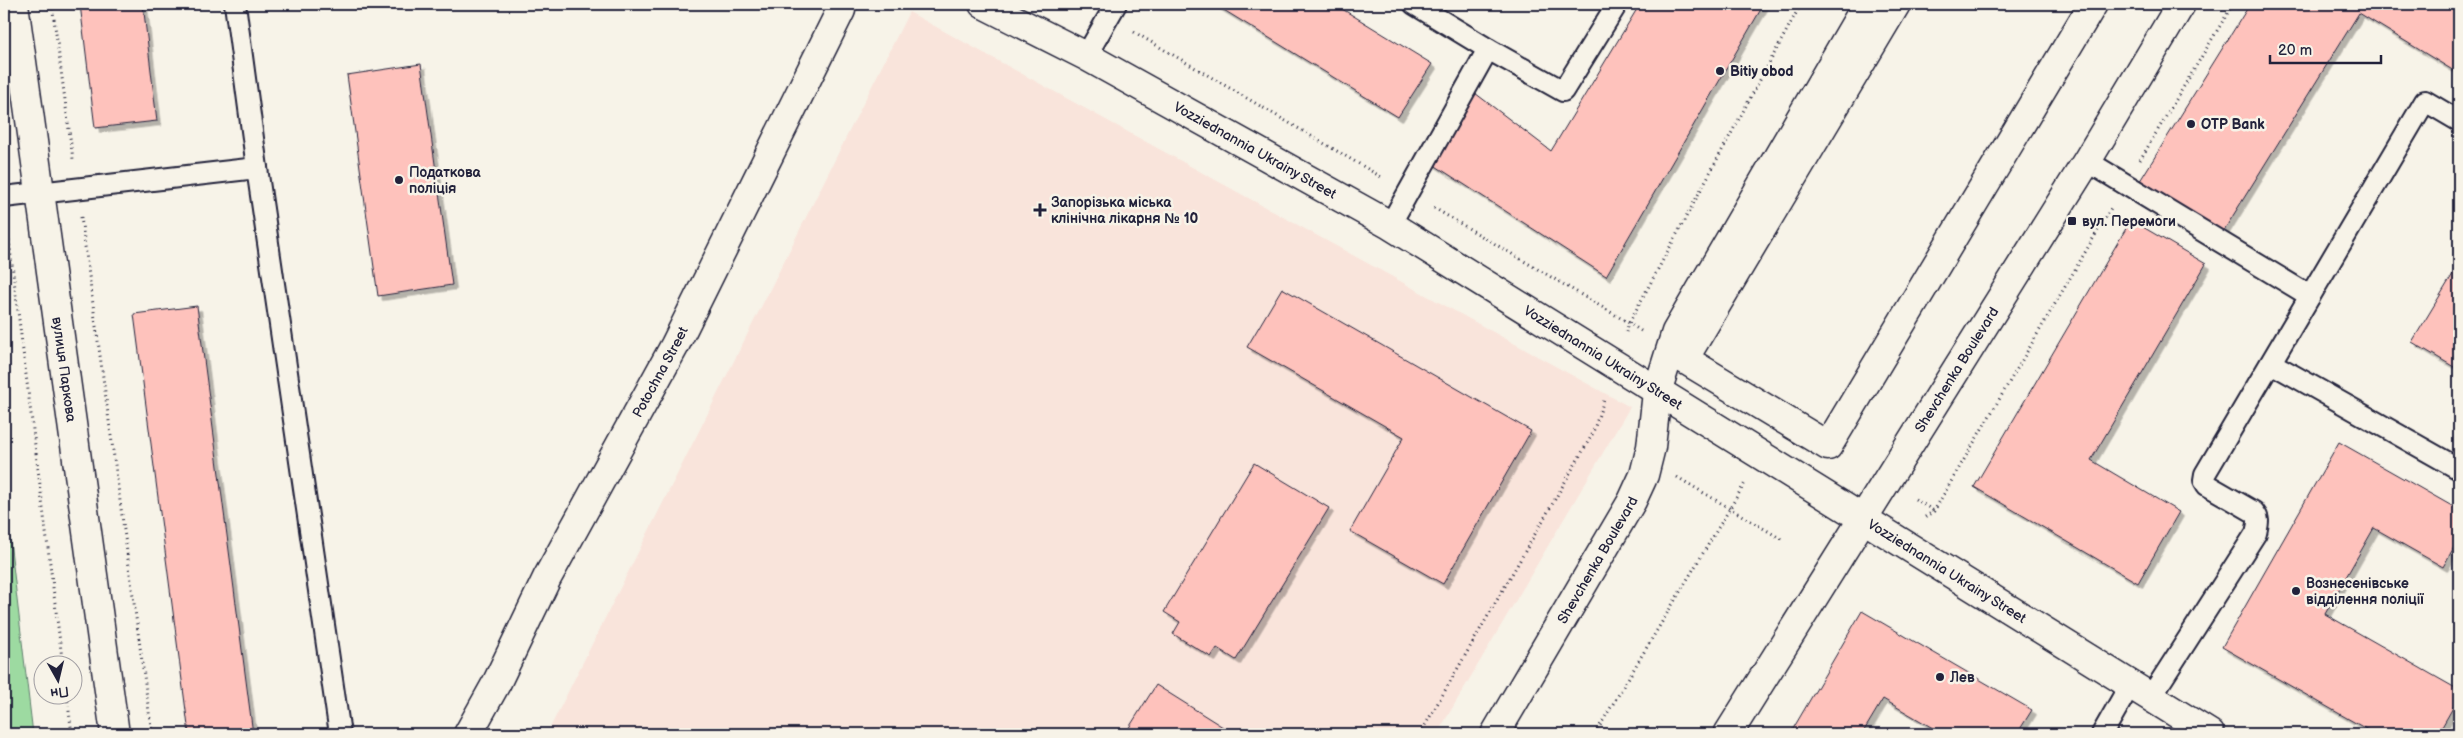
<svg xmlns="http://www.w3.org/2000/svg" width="2463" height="738" font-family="'Balsamiq Sans',sans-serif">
<defs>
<filter id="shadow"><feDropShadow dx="4.5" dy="4.5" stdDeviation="0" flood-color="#0004"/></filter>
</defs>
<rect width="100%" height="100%" fill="#f7f3e8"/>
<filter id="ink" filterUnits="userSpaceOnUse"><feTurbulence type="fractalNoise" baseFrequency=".02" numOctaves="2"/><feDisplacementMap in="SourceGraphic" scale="10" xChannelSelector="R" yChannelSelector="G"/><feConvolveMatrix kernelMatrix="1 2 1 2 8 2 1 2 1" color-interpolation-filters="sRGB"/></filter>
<g filter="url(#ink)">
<path fill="#f9e4db" d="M 909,12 L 1630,407 L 1437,734 L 547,734 Z"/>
<path fill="#9ddaa1" stroke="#607e6e" d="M 4,490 L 33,734 L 4,734 Z"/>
<g fill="#fec2bc" stroke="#22223b" filter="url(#shadow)">
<path d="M 80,4 L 143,4 L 157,121 L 95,128 Z"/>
<path d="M 1214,4 L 1334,4 L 1432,64 L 1398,117 Z"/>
<path d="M 1640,4 L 1764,4 L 1606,276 L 1431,163 L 1471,90 L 1551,151 Z"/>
<path d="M 2250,4 L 2459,4 L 2459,74 L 2359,13 L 2221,235 L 2138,184 Z"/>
<path d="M 421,64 L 452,285 L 378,296 L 347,75 Z"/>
<path d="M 2131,220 L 2206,264 L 2091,460 L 2179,512 L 2138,583 L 1974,487 Z"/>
<path d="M 2459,264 L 2459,370 L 2412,342 Z"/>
<path d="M 1282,288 L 1531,431 L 1443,584 L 1350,531 L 1404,437 L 1247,347 Z"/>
<path d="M 197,306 L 253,734 L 189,734 L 134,314 Z"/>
<path d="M 2339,442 L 2459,510 L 2459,538 L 2443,567 L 2374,528 L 2325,614 L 2459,690 L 2459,697 L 2438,734 L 2375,734 L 2222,647 Z"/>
<path d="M 1254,463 L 1329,508 L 1236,660 L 1217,648 L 1211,657 L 1173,634 L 1180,622 L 1164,612 Z"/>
<path d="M 1862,611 L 2032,710 L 2017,734 L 1943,734 L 1883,699 L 1862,734 L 1790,734 Z"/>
<path d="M 1156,685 L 1234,734 L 1125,734 Z"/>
</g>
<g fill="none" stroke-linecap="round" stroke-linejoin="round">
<g stroke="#22223b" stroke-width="24">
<g id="lane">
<path d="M 1414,4 L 1488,49"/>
<path d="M 1086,56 L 1116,4"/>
<path d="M 2087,161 L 2310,296"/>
<path d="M 257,168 L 340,734"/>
<path d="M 4,197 L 257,168 L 235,4"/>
<path d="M 1390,225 L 1488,49 L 1563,91 L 1617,4"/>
<path d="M 2271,363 L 2459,469"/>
<path d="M 2150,698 L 2256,533 C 2258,524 2260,519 2254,512 L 2207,485 L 2204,480 L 2205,474 L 2425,101 L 2459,121"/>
<path d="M 2102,734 L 2130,685"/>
</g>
</g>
<g stroke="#22223b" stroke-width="31">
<g id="street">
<path id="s1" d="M 14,4 L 115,734"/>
<path id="s2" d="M 983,4 L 1086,56 L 1390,225 L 2210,734"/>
<path d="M 1896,4 L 1684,359 L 1828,446 L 2093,4"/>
<path id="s3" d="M 468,734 L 497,682 L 547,578 L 675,345 L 841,10 L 841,4"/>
</g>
</g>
<g stroke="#22223b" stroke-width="31">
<g id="secondary">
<path id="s4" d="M 1495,734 L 1632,501 L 1644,475 L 1651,447 L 1657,392 L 1676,332 L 1867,4"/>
<path id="s5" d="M 1728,734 L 2087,161 L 2181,4"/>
</g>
</g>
<g stroke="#22223b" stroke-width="3" stroke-dasharray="1 4" stroke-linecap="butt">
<path d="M 52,4 L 73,159"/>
<path d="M 1134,32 L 1383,178"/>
<path d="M 2140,160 L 2233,4"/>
<path d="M 1434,208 L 1629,323 L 1626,332"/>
<path d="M 81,217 L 152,734"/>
<path d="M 7,225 L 63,666"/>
<path d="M 1641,331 L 1629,323 L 1801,4"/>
<path d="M 1677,477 L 1783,540"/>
<path d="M 1915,499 L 1934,511"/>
<path d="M 1925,517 L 1934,511 L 2111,208"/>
<path d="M 67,696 L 72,734"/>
<path d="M 1420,734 L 1592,435 L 1605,397"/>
<path d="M 1595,734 L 1745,483"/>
</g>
<use href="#lane" stroke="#f7f3e8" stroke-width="20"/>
<use href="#street" stroke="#f7f3e8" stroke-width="28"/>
<use href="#secondary" stroke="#f7f3e8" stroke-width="28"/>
</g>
</g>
<g fill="#22223b" stroke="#f7f3e8" stroke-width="2">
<circle cx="1720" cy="71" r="5"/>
<circle cx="2191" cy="124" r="5"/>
<circle cx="399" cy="180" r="5"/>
<path d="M1037.5 202.5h5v5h5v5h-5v5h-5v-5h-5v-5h5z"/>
<rect x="2067" y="216" width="10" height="10" rx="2.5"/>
<circle cx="2296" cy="591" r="5"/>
<circle cx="1940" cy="677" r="5"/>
</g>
<g text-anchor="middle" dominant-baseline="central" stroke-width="5" stroke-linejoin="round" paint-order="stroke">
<g font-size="14" font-weight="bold" fill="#22223b" stroke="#f7f3e8" text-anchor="start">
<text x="1730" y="71">Bitiy obod</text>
<text x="2201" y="124">OTP Bank</text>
<text x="409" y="172">Податкова<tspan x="409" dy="16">поліція</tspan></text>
<text x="1051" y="202">Запорізька міська<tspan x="1051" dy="16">клінічна лікарня № 10</tspan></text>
<text x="2082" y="221">вул. Перемоги</text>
<text x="2306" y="583">Вознесенівське<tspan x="2306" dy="16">відділення поліції</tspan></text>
<text x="1950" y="677">Лев</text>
</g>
<g font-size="14" fill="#22223b" stroke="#f7f3e8">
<text stroke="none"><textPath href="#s2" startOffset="309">Vozziednannia Ukrainy Street</textPath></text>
<text stroke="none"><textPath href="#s2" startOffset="714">Vozziednannia Ukrainy Street</textPath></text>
<text stroke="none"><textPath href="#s1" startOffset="369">вулиця Паркова</textPath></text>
<text stroke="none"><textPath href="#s5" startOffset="430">Shevchenka Boulevard</textPath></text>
<text stroke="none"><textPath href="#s3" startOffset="410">Potochna Street</textPath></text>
<text stroke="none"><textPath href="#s4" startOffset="202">Shevchenka Boulevard</textPath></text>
<text stroke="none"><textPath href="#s2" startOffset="1119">Vozziednannia Ukrainy Street</textPath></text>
</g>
</g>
<rect width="2463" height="738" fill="none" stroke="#f7f3e8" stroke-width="20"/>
<rect x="10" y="10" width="2443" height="718" fill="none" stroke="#22223b" stroke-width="2" filter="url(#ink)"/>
<g transform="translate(58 680) rotate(172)"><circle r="24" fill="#f7f3e8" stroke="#a29fa3"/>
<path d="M0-4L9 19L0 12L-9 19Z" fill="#22223b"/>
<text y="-8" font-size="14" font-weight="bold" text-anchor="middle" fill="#22223b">Пн</text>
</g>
<path d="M2270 55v8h111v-8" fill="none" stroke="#22223b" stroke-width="2.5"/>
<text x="2278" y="55" font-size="15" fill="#22223b" stroke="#f7f3e8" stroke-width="4" paint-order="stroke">20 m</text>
</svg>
